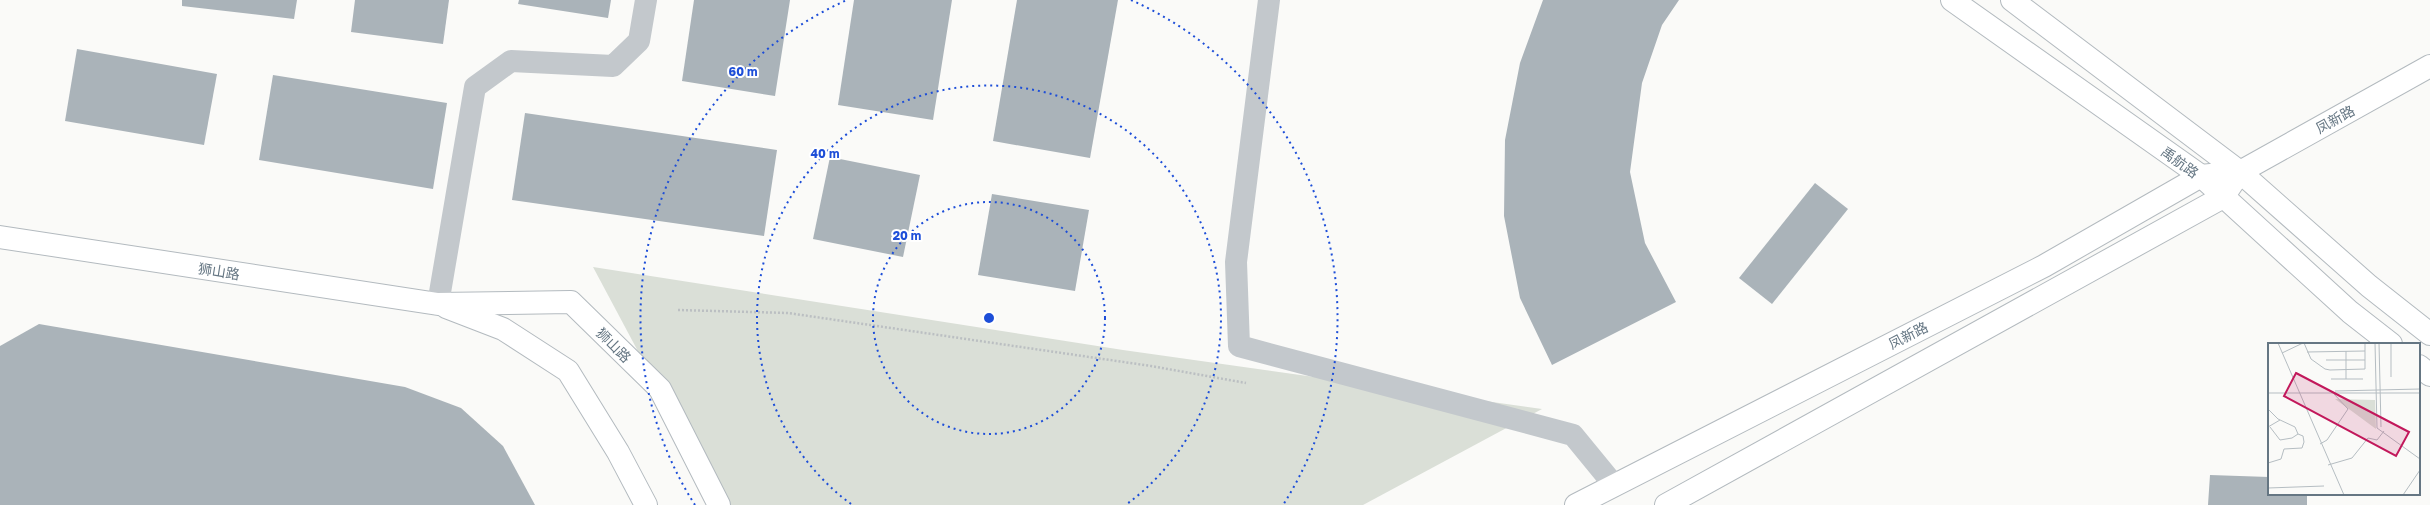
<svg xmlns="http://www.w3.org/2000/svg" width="2430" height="505" font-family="'Golos Text','Noto Sans SC',sans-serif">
<rect width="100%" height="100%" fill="#fafaf8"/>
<path fill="#dadfd7" d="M 593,267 L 1123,350 L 1542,409 L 1363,505 L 720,505 Z"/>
<g fill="#aab3b9">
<path d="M 182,0 L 297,0 L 294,19 L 182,6 Z"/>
<path d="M 355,0 L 449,0 L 443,44 L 351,32 Z"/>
<path d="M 519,0 L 611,0 L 608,18 L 518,4 Z"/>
<path d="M 694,0 L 790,0 L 775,96 L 682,81 Z"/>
<path d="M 854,0 L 952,0 L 933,120 L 838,105 Z"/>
<path d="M 1017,0 L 1118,0 L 1090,158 L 993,141 Z"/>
<path d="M 1543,0 L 1679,0 L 1662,25 L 1642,83 L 1630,172 L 1645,243 L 1676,302 L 1552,365 L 1520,298 L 1504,216 L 1505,140 L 1520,63 Z"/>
<path d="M 77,49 L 217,74 L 204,145 L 65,121 Z"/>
<path d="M 273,75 L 447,103 L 433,189 L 259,160 Z"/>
<path d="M 525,113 L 777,150 L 764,236 L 512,200 Z"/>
<path d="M 830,157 L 920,175 L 903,257 L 813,239 Z"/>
<path d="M 1815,183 L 1848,209 L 1772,304 L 1739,278 Z"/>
<path d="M 992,194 L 1089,210 L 1075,291 L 978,275 Z"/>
<path d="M 39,324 L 405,387 L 461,408 L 503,446 L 535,505 L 0,505 L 0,346 Z"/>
<path d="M 2210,475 L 2269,477 L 2269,494 L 2307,494 L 2307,505 L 2208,505 Z"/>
</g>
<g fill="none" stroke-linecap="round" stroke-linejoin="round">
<g stroke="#b3babf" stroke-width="24">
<g id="secondary">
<path d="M 1952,0 L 2201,176 L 2350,312 L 2391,344"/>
<path d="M 2012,0 L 2240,172 L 2369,286 L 2430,334"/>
<path d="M 0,237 L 438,304 L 571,302 L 660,389 L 719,505"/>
<path d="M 446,307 L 503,329 L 568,371 L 618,452 L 646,505"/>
<path d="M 2419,366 L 2430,375"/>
<path d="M 1576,505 L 2044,266 L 2201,176 L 2240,172 L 2430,66"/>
<path d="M 1666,505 L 2223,197 L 2240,172"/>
</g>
</g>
<path stroke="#bbbfc2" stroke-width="2.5" stroke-dasharray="2 2" stroke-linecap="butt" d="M 678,310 L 788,313 L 1151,366 L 1246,383"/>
<path stroke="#c3c8cc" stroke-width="22" d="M 1269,0 L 1236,262 L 1239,346 L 1573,435 L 1614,485"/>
<path stroke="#c3c8cc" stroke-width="22" d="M 438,304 L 475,87 L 511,61 L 613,66 L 639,41 L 646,0"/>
<use href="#secondary" stroke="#fff" stroke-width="22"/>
</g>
<g fill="none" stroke="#1d4ed8" stroke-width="2" stroke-dasharray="2 4">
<circle cx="989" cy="318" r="116"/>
<path d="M851 504A232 232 0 1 1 1127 504"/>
<path d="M695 505A348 348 0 0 1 847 0M1131 0A348 348 0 0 1 1283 505"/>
</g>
<g text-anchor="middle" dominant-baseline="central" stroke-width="4" stroke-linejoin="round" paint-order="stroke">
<g font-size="14" fill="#657683" stroke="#fff">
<text transform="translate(2335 119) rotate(-29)">凤新路</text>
<text transform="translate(2180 162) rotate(36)">禹航路</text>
<text transform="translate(219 271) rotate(9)">狮山路</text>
<text transform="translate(1908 335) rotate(-27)">凤新路</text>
<text transform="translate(614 345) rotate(45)">狮山路</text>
</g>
</g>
<g transform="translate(2268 343)">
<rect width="152" height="152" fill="#fafaf8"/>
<path d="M 67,56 L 107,57 L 108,86 L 85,69 Z" fill="#dadfd7"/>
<path fill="none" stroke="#b5bdc2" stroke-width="1" d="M 10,0 L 76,152M 36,0 L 43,16 L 57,26 L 62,27 L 97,26 L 97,0M 107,0 L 109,85 L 152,116M 111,0 L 113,84M 123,0 L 123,34M 39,9 L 97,8M 14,10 L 35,0M 58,17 L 97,17M 63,36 L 78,36 L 78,8M 78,36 L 95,36M 67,48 L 152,46M 0,50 L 152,50M 0,66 L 10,76 L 27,84 L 30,91 L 35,93 L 36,99 L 34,105 L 16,106 L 13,116 L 0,120M 0,84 L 12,77M 2,84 L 12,97 L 24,95 L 30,91M 52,101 L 59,97 L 80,66 L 66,51M 60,122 L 84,115 L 100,95 L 109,97 L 116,88M 0,145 L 56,143M 135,152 L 152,127"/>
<path fill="#c2185b" fill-opacity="0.15" stroke="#c2185b" stroke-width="2" d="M 28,30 L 141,89 L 128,113 L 16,53 Z"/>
<rect width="152" height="152" fill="none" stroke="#657683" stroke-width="2"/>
</g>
<circle cx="989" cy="318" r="6" fill="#1d4ed8" stroke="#fff" stroke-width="2"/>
<g font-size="12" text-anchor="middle" font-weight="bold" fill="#1d4ed8" stroke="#fff" stroke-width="4" stroke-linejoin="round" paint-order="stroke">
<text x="743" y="76">60 m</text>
<text x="825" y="158">40 m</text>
<text x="907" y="240">20 m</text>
</g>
</svg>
